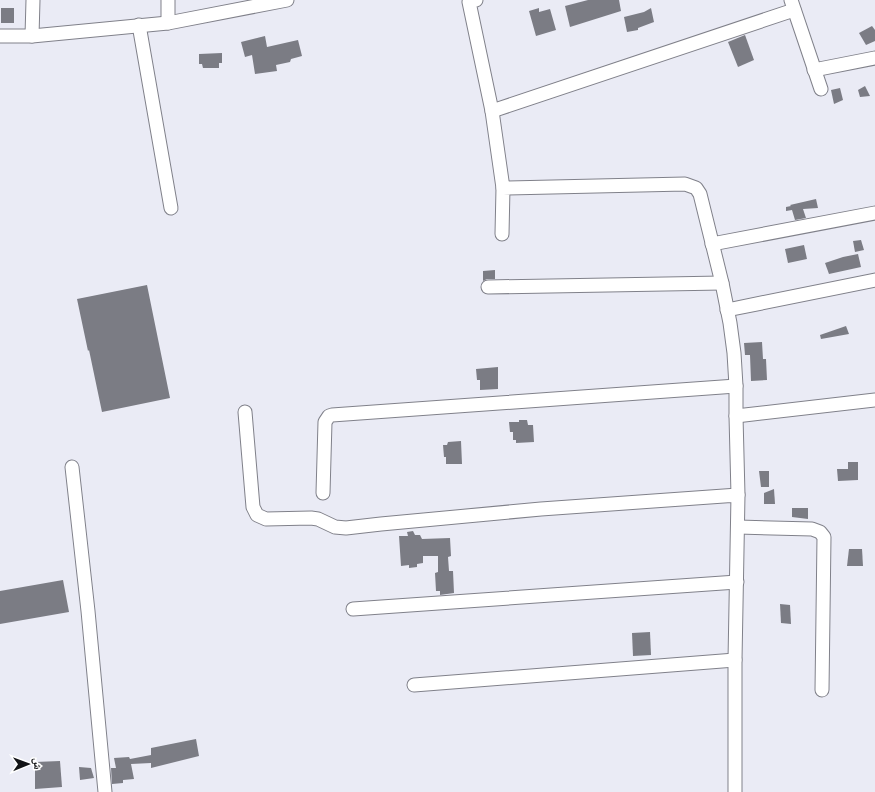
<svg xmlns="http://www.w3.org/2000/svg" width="875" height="792" font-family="Montserrat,'Noto Naskh Arabic',sans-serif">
<rect width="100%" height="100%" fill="#eaebf5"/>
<g fill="#7b7c84">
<path d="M 588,0 L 619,0 L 621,11 L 570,27 L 565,6 Z"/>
<rect x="1" y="8" width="13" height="15"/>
<path d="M 539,8 L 539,12 L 550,9 L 556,30 L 536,36 L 529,11 Z"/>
<path d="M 651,8 L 654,22 L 638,28 L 638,30 L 627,32 L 624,17 L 644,12 Z"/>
<path d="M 872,26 L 875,30 L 875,41 L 866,45 L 859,33 Z"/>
<path d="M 745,35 L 754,60 L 738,67 L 728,42 Z"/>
<path d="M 265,36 L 267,47 L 298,40 L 302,56 L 291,59 L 290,62 L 276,65 L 277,71 L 255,74 L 252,55 L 245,57 L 241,42 Z"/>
<path d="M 222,53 L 222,63 L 219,63 L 219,68 L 203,68 L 202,64 L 199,64 L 199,54 Z"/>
<path d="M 865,86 L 870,96 L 860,97 L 858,90 Z"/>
<path d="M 840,88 L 843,100 L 834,104 L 831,90 Z"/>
<path d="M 816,199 L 818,208 L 803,209 L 806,218 L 795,220 L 792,210 L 786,211 L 786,207 L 791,206 L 790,205 Z"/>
<path d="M 861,240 L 864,250 L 855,252 L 853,241 Z"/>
<path d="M 804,245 L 807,259 L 788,263 L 785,249 Z"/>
<path d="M 858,254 L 861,267 L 829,274 L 825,263 L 843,257 Z"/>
<path d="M 495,270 L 495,279 L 487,279 L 483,281 L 483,271 Z"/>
<path d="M 147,285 L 170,398 L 102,412 L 89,350 L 88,351 L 77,299 Z"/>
<path d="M 846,326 L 849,334 L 821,339 L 820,335 Z"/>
<path d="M 762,342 L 763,359 L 766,359 L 767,380 L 751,381 L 750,355 L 745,355 L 744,343 Z"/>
<path d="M 498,367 L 498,389 L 480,390 L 480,380 L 477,380 L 476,369 Z"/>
<path d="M 519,420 L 527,420 L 528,425 L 533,425 L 534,442 L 516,443 L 516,440 L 513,440 L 513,432 L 510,432 L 509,422 L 519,422 Z"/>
<path d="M 461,441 L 462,464 L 446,464 L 446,457 L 444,457 L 443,445 L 447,445 L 448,442 Z"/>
<path d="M 848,462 L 858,462 L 858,480 L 838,481 L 837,469 L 848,469 Z"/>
<path d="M 759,471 L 769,471 L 769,487 L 761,487 Z"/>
<path d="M 774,489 L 775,504 L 764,504 L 764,493 Z"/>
<path d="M 792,508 L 808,508 L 808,519 L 792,517 Z"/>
<path d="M 413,531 L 415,535 L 420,535 L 422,539 L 450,538 L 451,556 L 448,557 L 449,571 L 453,571 L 454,593 L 440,595 L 440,591 L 436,591 L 435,573 L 438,572 L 438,556 L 423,556 L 423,563 L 417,564 L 417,567 L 409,568 L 409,565 L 401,566 L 399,536 L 408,536 L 407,532 Z"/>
<path d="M 849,549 L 862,549 L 863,566 L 847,566 Z"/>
<path d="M 63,580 L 69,612 L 0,624 L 0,591 Z"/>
<path d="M 780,604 L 790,605 L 791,624 L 781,623 Z"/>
<path d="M 650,632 L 651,655 L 633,656 L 632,633 Z"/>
<path d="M 196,739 L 199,756 L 151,768 L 151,763 L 131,764 L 134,779 L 123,780 L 123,783 L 112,784 L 111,768 L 116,768 L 114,758 L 129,757 L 130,759 L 151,755 L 151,748 Z"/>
<path d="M 60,761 L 62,787 L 35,789 L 35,762 Z"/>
<path d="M 79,767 L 91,768 L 94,778 L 80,780 Z"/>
</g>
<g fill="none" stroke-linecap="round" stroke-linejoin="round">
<g stroke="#80818a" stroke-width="15">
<g id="minor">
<path d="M 168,0 L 168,23"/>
<path d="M 476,0 L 469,2 L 492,111 L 503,188"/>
<path d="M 791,0 L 821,89"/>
<path d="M 139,25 L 171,208"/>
<path d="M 0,36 L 32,36 L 168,23 L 287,0"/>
<path d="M 32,36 L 33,0"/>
<path d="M 814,70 L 875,58"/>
<path d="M 492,111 L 794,10"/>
<path d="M 502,234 L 503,188 L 685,184 L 696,188 L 700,194 L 722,283 L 730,323 L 734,353 L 736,386 L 736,416 L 738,495"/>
<path d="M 712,244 L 875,213"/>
<path d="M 488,287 L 722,283"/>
<path d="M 727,310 L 875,280"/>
<path d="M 245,412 L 253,507 L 257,515 L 266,519 L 311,518 L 318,519 L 335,527 L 346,528 L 381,524 L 541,509 L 738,495 L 735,660 L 735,792"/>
<path d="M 736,416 L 875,400"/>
<path d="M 72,467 L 88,611 L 105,792"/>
<path d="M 323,493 L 325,422 L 329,416 L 332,415 L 736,386"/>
<path d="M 738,527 L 812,529 L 820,532 L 824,537 L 822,690"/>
<path d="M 353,609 L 737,582"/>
<path d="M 414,685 L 735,660"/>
</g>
</g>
<use href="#minor" stroke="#fff" stroke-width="13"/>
</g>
<g transform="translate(28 764) rotate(89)" stroke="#ffffff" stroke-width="3" paint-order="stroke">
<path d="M0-3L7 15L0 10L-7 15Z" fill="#121316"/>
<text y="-6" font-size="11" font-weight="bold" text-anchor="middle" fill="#121316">ش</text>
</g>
</svg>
